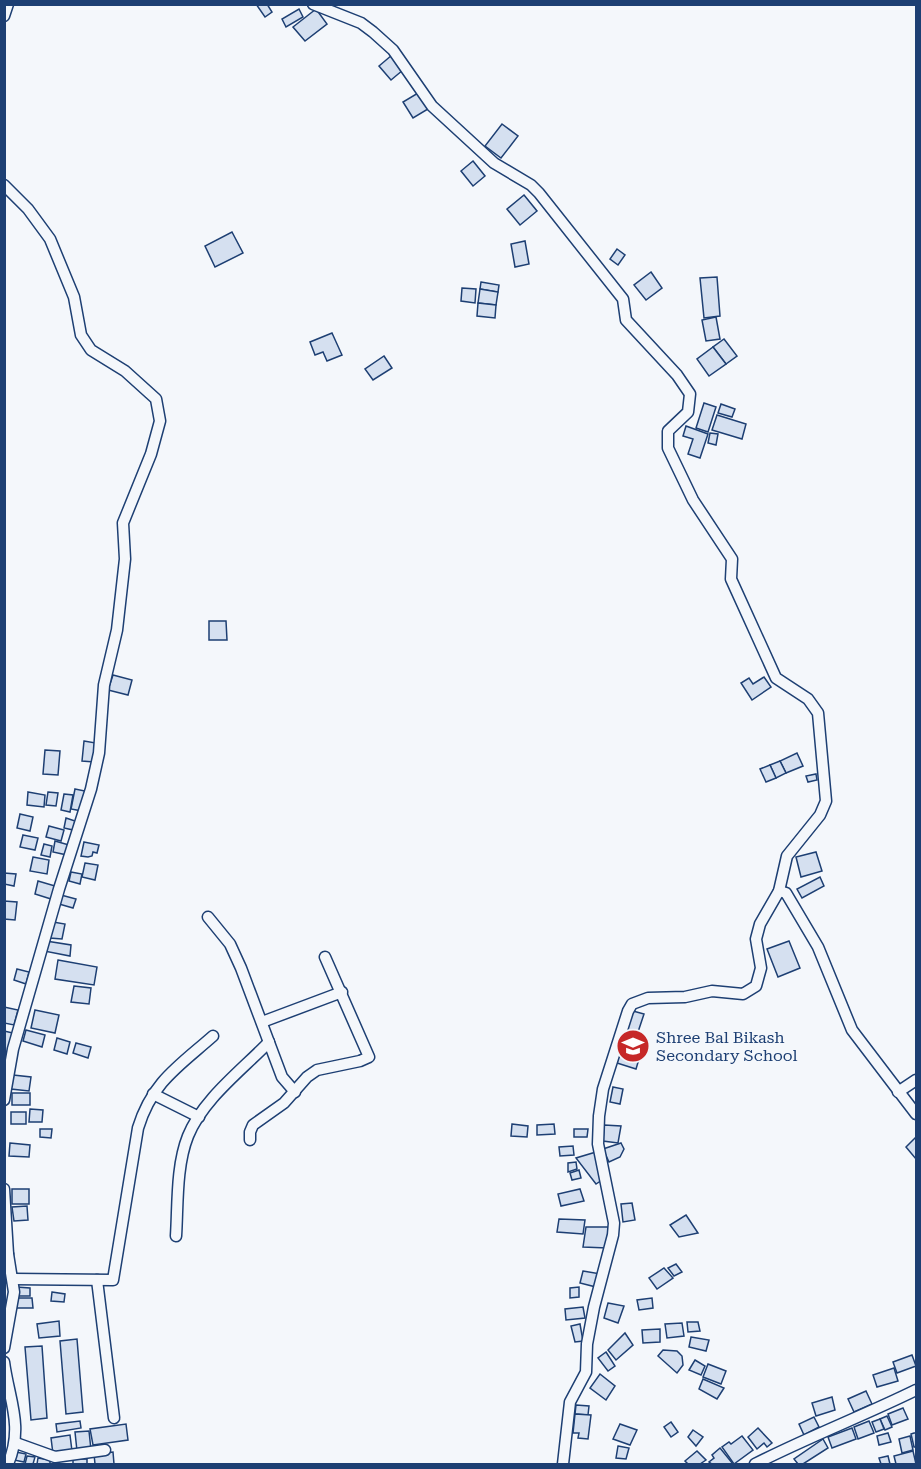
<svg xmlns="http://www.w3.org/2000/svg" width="921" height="1469" font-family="'Roboto Serif',serif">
<rect width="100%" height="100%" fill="#f4f7fb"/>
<g fill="#d5e0f0" stroke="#1d3f73" stroke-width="1.5">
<path d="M 256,4 L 267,4 L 272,12 L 265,17 Z"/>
<path d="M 299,9 L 303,17 L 286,27 L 282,19 Z"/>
<path d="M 316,9 L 327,24 L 305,41 L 293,27 Z"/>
<path d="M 392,55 L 403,70 L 391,80 L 379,66 Z"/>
<path d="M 418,93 L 428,109 L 413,118 L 403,102 Z"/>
<path d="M 502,124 L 518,136 L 501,158 L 485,146 Z"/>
<path d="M 473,161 L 485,176 L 473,186 L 461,171 Z"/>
<path d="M 524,195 L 537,211 L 520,225 L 507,209 Z"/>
<path d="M 232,232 L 243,253 L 215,267 L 205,246 Z"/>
<path d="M 525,241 L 529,264 L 515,267 L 511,244 Z"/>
<path d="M 617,249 L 625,255 L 618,265 L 610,259 Z"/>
<path d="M 651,272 L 662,288 L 646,300 L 634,285 Z"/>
<path d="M 717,277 L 720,316 L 704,318 L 700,278 Z"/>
<path d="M 481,282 L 499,285 L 498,292 L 480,289 Z"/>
<path d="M 462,288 L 476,289 L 475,303 L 461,301 Z"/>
<path d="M 480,289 L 498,292 L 496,305 L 478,303 Z"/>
<path d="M 478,303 L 496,305 L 495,318 L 477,316 Z"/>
<path d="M 716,317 L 720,339 L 706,341 L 702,320 Z"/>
<path d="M 332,333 L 342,355 L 327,361 L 323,352 L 315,355 L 310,342 Z"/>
<path d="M 724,339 L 737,356 L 726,364 L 713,347 Z"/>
<path d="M 713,347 L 726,364 L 709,376 L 697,359 Z"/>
<path d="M 384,356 L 392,368 L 373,380 L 365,369 Z"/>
<path d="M 704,403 L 716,407 L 708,432 L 696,428 Z"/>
<path d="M 721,404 L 735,409 L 732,417 L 718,413 Z"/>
<path d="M 717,415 L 746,424 L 742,439 L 712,430 Z"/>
<path d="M 686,426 L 708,434 L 700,458 L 688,454 L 693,439 L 683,436 Z"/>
<path d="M 710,433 L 718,434 L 716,445 L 708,443 Z"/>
<path d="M 209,621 L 226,621 L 227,640 L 209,640 Z"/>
<path d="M 113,675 L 132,680 L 128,695 L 108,690 Z"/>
<path d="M 764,677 L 771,687 L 752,700 L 741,683 L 749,678 L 753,684 Z"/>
<path d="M 84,741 L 96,743 L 94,762 L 82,761 Z"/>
<path d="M 45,750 L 60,751 L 58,775 L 43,774 Z"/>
<path d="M 797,753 L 803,766 L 786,773 L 780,761 Z"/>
<path d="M 780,761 L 786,773 L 776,778 L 770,765 Z"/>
<path d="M 770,765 L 776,778 L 766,782 L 760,769 Z"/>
<path d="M 816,774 L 817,780 L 808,782 L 806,776 Z"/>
<path d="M 75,789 L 85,791 L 82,811 L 71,809 Z"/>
<path d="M 28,792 L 45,795 L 44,807 L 27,805 Z"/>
<path d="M 48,792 L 58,793 L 56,806 L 46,805 Z"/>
<path d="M 64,794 L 73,795 L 70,812 L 61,810 Z"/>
<path d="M 20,814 L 33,817 L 30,831 L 17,828 Z"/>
<path d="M 66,818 L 75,821 L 73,830 L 64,828 Z"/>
<path d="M 49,826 L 64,830 L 61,841 L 46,837 Z"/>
<path d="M 23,835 L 38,838 L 35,850 L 20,847 Z"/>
<path d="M 55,841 L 69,845 L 67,855 L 53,852 Z"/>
<path d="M 84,842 L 99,845 L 97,853 L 93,852 L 92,856 L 88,857 L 81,856 Z"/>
<path d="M 44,844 L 52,846 L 50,857 L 41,855 Z"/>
<path d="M 816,852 L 822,871 L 801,877 L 796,857 Z"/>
<path d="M 33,857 L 49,860 L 47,874 L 30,871 Z"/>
<path d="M 85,863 L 98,865 L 95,880 L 82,877 Z"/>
<path d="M 71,872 L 82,874 L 80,884 L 69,881 Z"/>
<path d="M 4,873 L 16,874 L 14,886 L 4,884 Z"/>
<path d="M 820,877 L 824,886 L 802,898 L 797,889 Z"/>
<path d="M 38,881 L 55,886 L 51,899 L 35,894 Z"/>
<path d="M 61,895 L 76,899 L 73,908 L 59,904 Z"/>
<path d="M 4,901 L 17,902 L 15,920 L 4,919 Z"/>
<path d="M 53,922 L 65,924 L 62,939 L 50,938 Z"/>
<path d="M 46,941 L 71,945 L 70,956 L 44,951 Z"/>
<path d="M 789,941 L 800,968 L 778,977 L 767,949 Z"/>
<path d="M 58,960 L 97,967 L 94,985 L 55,979 Z"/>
<path d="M 17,969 L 29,972 L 26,984 L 14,980 Z"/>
<path d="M 74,986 L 91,988 L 89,1004 L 71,1002 Z"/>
<path d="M 4,1007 L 18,1010 L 14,1025 L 4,1023 Z"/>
<path d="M 35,1010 L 59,1015 L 55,1033 L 31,1028 Z"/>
<path d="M 633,1011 L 644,1014 L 632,1050 L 621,1047 Z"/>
<path d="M 26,1030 L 45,1035 L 42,1047 L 23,1041 Z"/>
<path d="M 4,1031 L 13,1033 L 6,1056 L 4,1055 Z"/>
<path d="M 57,1038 L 70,1042 L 67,1054 L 54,1050 Z"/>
<path d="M 76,1043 L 91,1047 L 88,1058 L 73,1053 Z"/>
<path d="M 621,1047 L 632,1050 L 630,1056 L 639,1059 L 636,1069 L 617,1063 Z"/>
<path d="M 13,1075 L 31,1077 L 29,1091 L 11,1089 Z"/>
<path d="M 613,1087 L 623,1089 L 620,1104 L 610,1102 Z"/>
<rect x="12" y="1093" width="18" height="12"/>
<path d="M 30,1109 L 43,1110 L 42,1122 L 29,1122 Z"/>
<rect x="11" y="1112" width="15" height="12"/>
<path d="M 512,1124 L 528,1126 L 527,1137 L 511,1136 Z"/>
<path d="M 554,1124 L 555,1134 L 537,1135 L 537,1125 Z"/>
<path d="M 604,1125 L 621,1126 L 618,1143 L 603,1141 Z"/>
<path d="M 40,1129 L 52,1129 L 51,1138 L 40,1137 Z"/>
<path d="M 574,1129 L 588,1129 L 587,1137 L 574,1137 Z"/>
<path d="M 916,1137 L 916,1159 L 906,1147 Z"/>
<path d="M 10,1143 L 30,1145 L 29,1157 L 9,1156 Z"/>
<path d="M 621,1143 L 624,1149 L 620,1157 L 609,1162 L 603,1149 Z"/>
<path d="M 573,1146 L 574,1155 L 560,1156 L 559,1147 Z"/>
<path d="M 596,1152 L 602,1180 L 596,1184 L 576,1158 Z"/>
<path d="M 576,1162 L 577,1169 L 568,1172 L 568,1163 Z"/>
<path d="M 579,1170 L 581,1178 L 572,1180 L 570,1173 Z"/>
<rect x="12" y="1189" width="17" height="15"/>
<path d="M 580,1189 L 584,1201 L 561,1206 L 558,1194 Z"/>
<path d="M 632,1203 L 635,1220 L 623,1222 L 621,1204 Z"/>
<path d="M 27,1206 L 28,1220 L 14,1221 L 12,1207 Z"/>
<path d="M 686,1215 L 698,1233 L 679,1237 L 670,1225 Z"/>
<path d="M 559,1219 L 585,1220 L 583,1234 L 557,1232 Z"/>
<path d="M 586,1227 L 608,1227 L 607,1248 L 583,1247 Z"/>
<path d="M 676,1264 L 682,1272 L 674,1276 L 668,1268 Z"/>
<path d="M 664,1268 L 673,1278 L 657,1289 L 649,1278 Z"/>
<path d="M 583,1271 L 601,1274 L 596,1287 L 580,1283 Z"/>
<path d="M 16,1287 L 30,1288 L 30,1296 L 16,1296 Z"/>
<path d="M 579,1287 L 579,1297 L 570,1298 L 570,1288 Z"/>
<path d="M 52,1292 L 65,1294 L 64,1302 L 51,1301 Z"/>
<path d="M 13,1298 L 32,1298 L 33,1308 L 13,1308 Z"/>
<path d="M 652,1298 L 653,1308 L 639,1310 L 637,1300 Z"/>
<path d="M 608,1303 L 624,1306 L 618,1323 L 604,1318 Z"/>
<path d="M 583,1307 L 585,1318 L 566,1320 L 565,1309 Z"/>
<path d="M 59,1321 L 60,1336 L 39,1338 L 37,1324 Z"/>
<path d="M 687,1322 L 698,1322 L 700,1331 L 688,1332 Z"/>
<path d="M 682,1323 L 684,1336 L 667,1338 L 665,1324 Z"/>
<path d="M 580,1324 L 583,1341 L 575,1342 L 571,1326 Z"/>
<path d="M 660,1329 L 660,1342 L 643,1343 L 642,1330 Z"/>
<path d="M 625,1333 L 633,1345 L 616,1360 L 608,1350 Z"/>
<path d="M 691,1337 L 709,1340 L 706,1351 L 689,1347 Z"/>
<path d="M 77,1339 L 83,1412 L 66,1414 L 60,1341 Z"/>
<path d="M 42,1346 L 47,1418 L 31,1420 L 25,1347 Z"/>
<path d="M 663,1350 L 677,1351 L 682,1356 L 683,1365 L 677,1373 L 658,1356 Z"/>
<path d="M 606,1352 L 615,1366 L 608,1371 L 598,1358 Z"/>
<path d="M 912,1355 L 916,1366 L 897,1373 L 893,1362 Z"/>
<path d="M 695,1360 L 705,1366 L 701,1375 L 689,1370 Z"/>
<path d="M 708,1364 L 726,1371 L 721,1384 L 703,1377 Z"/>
<path d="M 894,1368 L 898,1381 L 877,1387 L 873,1375 Z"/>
<path d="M 600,1374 L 615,1386 L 606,1400 L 590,1388 Z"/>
<path d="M 703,1379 L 724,1388 L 717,1399 L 699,1389 Z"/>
<path d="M 866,1391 L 872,1404 L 854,1412 L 848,1399 Z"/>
<path d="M 832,1397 L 835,1410 L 816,1416 L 812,1403 Z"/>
<path d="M 576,1405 L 589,1406 L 588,1415 L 575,1414 Z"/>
<path d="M 903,1408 L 908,1419 L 892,1425 L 888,1414 Z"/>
<path d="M 575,1414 L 591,1415 L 588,1439 L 578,1438 L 579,1433 L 573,1433 Z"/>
<path d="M 887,1416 L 892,1427 L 885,1430 L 880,1419 Z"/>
<path d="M 814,1417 L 819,1427 L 804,1435 L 799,1424 Z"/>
<path d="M 880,1419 L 884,1429 L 876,1432 L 872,1422 Z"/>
<path d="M 80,1421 L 81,1428 L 57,1432 L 56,1424 Z"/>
<path d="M 869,1421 L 874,1433 L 858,1439 L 854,1427 Z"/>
<path d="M 671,1422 L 678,1432 L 671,1437 L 664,1427 Z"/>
<path d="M 126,1424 L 128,1440 L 93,1445 L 90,1429 Z"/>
<path d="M 620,1424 L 637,1430 L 630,1445 L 613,1439 Z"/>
<path d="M 758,1428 L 772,1443 L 767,1447 L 764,1443 L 757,1449 L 748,1437 Z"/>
<path d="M 852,1428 L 856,1439 L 832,1448 L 828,1437 Z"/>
<path d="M 693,1430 L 703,1437 L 696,1446 L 688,1437 Z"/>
<path d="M 89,1431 L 91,1450 L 77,1451 L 75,1432 Z"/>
<path d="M 888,1433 L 891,1442 L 879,1445 L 877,1436 Z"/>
<path d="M 914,1433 L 916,1433 L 916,1447 L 914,1447 L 911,1434 Z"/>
<path d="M 70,1435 L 72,1451 L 53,1454 L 51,1438 Z"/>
<path d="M 742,1436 L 753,1450 L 734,1464 L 722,1447 L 729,1442 L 731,1444 Z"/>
<path d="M 910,1436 L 913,1450 L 902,1453 L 899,1439 Z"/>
<path d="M 823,1439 L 828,1448 L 803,1464 L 798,1464 L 794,1459 Z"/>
<path d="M 618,1446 L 629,1448 L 626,1459 L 616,1458 Z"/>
<path d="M 720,1448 L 733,1464 L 712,1464 L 709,1462 L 714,1458 L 712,1455 Z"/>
<path d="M 697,1451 L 706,1460 L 700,1464 L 688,1464 L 685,1461 Z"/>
<path d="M 913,1451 L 916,1464 L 896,1464 L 894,1456 Z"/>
<path d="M 16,1452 L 26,1454 L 24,1462 L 14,1460 Z"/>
<path d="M 113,1452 L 114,1464 L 95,1464 L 94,1454 Z"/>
<path d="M 27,1456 L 35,1457 L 33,1464 L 25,1464 Z"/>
<path d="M 888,1456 L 890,1464 L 881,1464 L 879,1458 Z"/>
<path d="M 38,1458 L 50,1460 L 50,1464 L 37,1464 Z"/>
<rect x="73" y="1459" width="14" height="5"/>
</g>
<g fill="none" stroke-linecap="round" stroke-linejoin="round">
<g stroke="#1d3f73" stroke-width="13">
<g id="street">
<path d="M 313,4 L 361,23 L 373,32 L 393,50 L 432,106 L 494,163 L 531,185 L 539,193 L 623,299 L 626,320 L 677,375 L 690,394 L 688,412 L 668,431 L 668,448 L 693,500 L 732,559 L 731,579 L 776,678 L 808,699 L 818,713 L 826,801 L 820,815 L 787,856 L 779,891 L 760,924 L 756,939 L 761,968 L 756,986 L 743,994 L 712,991 L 685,997 L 648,998 L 632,1004 L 628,1011 L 603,1089 L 599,1116 L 598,1144 L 614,1223 L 613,1235 L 594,1307 L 587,1344 L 586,1372 L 570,1402 L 563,1464"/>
<path d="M 4,16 L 8,4"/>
<path d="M 4,185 L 28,209 L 50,239 L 74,297 L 81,335 L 91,350 L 125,371 L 156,399 L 160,421 L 151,454 L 123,523 L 125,559 L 117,630 L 104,685 L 99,753 L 91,789 L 59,889 L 13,1049 L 4,1100"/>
<path d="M 779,891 L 786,893 L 818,947 L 852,1030 L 916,1114"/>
<path d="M 208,917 L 230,944 L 241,968 L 282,1077 L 295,1092"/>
<path d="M 262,1022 L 342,992"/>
<path d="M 898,1092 L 916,1080"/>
<path d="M 153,1094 L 199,1117"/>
<path d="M 250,1140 L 250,1132 L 253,1125 L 284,1103 L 307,1077 L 317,1070 L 360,1061 L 369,1057 L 325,957"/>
<path d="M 4,1189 L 8,1254 L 4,1259"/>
<path d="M 176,1236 C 178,1205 176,1166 188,1136 C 203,1099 242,1070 269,1042"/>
<path d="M 13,1279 L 113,1280 L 138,1128 C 152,1082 179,1066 213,1036"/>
<path d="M 97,1280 L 114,1418"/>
<path d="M 4,1348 L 14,1292 L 8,1254"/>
<path d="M 4,1362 C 9,1400 24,1426 8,1464"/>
<path d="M 16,1443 L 55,1457 L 105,1450"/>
<path d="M 755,1464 C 808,1437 863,1416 916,1390"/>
</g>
</g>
<use href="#street" stroke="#f4f7fb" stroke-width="10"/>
</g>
<defs>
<g id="school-disc" transform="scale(1.725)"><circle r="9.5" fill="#c62828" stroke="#f4f7fb"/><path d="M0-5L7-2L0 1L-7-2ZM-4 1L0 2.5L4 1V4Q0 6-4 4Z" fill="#fff"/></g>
</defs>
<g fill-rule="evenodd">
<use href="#school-disc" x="633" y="1046"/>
</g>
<g text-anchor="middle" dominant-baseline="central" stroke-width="4.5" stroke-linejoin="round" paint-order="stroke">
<g font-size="16" fill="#1d3f73" stroke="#f4f7fb" text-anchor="start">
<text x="656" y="1037">Shree Bal Bikash<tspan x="656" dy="18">Secondary School</tspan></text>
</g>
</g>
<rect width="921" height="1469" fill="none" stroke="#1d3f73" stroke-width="12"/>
</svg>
